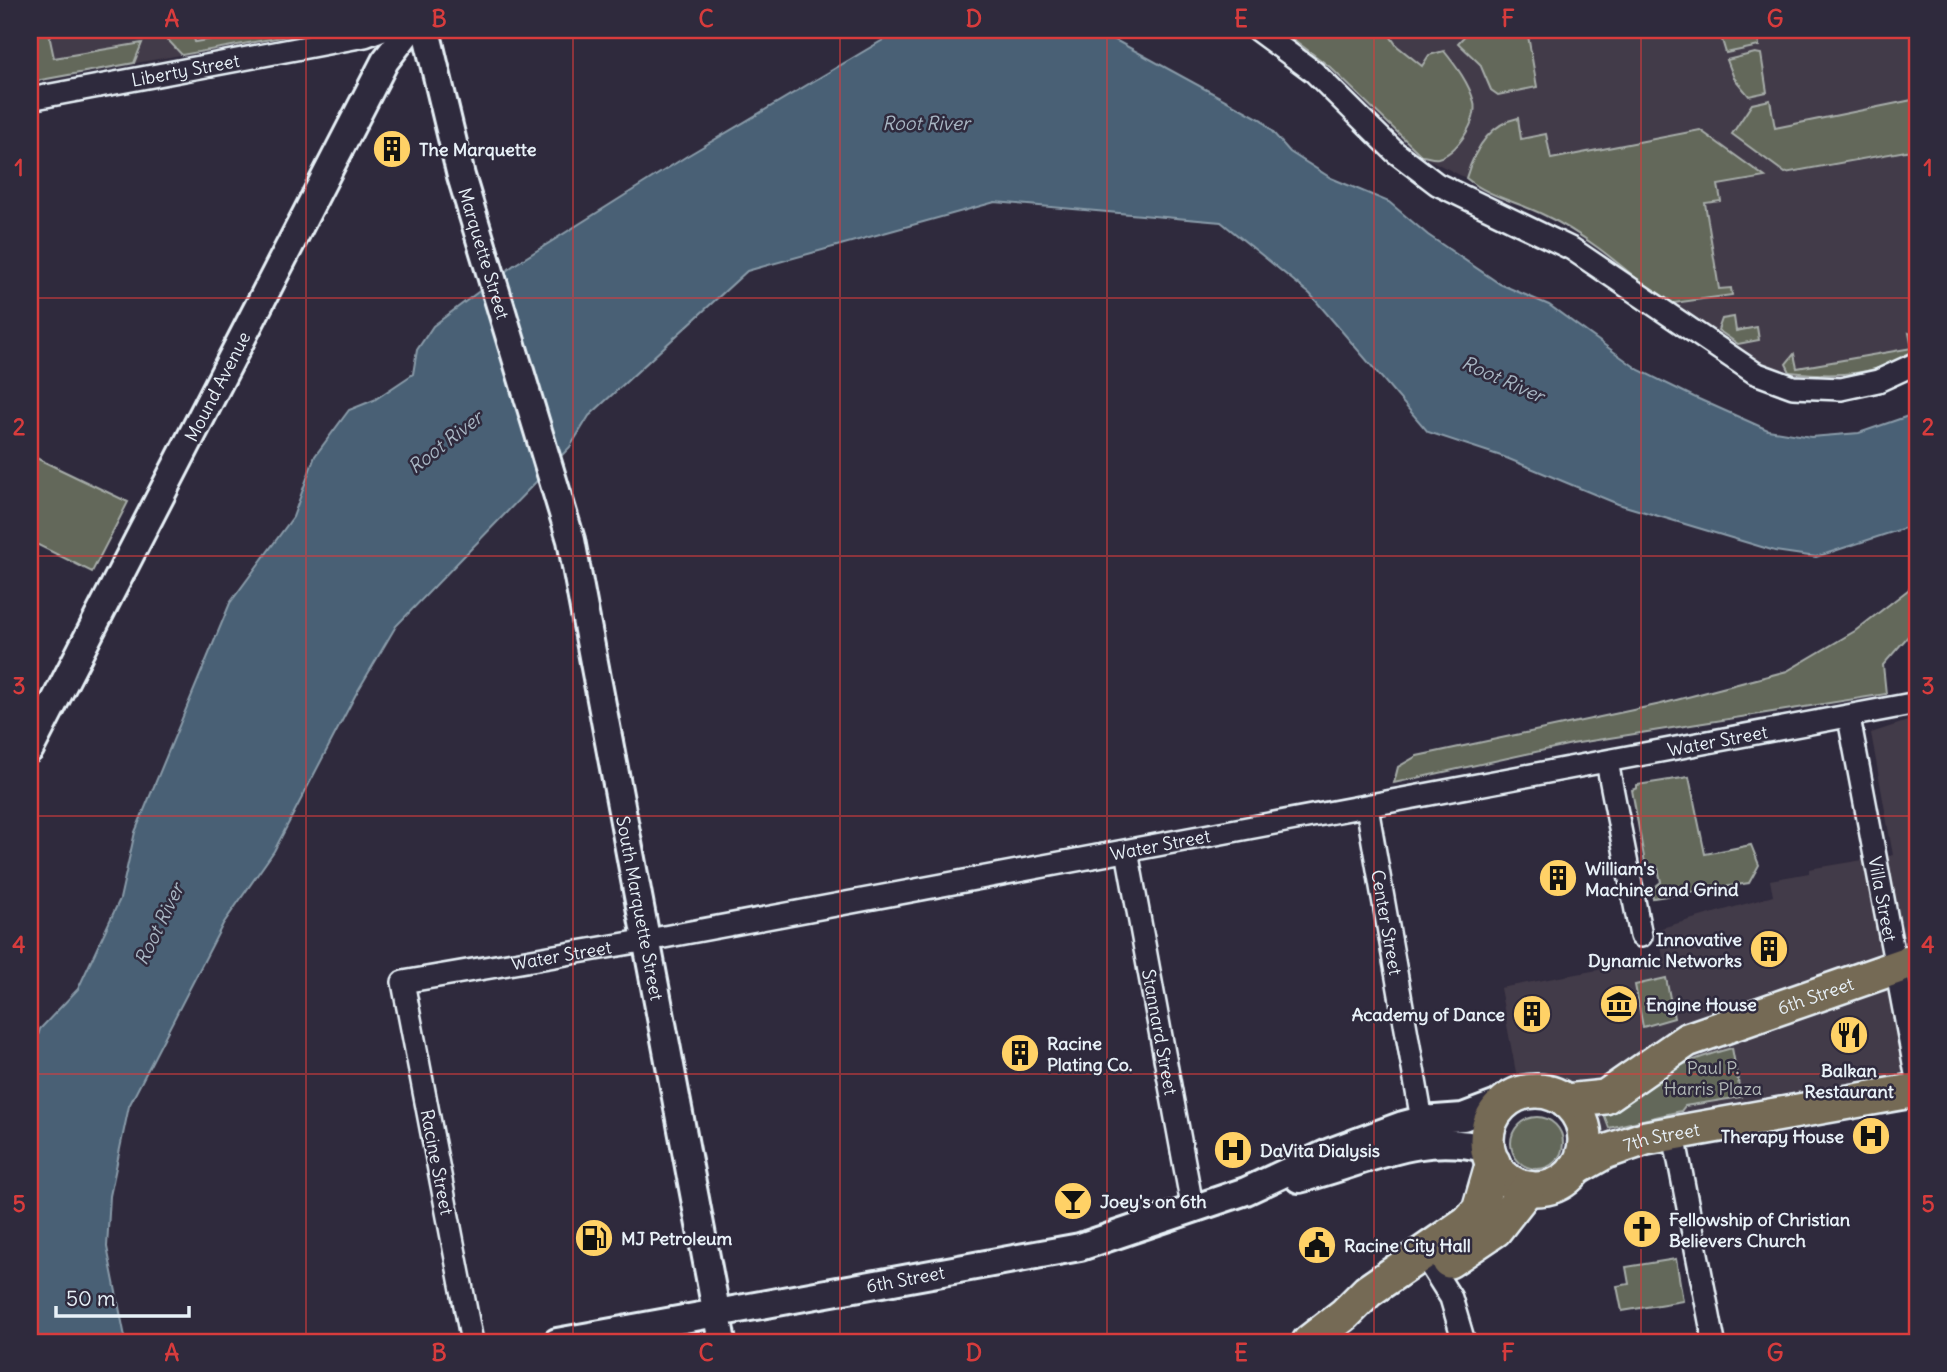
<svg xmlns="http://www.w3.org/2000/svg" width="1947" height="1372" font-family="Delius,sans-serif">
<rect width="100%" height="100%" fill="#2f2a3d"/>
<filter id="ink" filterUnits="userSpaceOnUse"><feTurbulence type="fractalNoise" baseFrequency=".0143" numOctaves="2"/><feDisplacementMap in="SourceGraphic" scale="14" xChannelSelector="R" yChannelSelector="G"/><feConvolveMatrix kernelMatrix="1 2 1 2 8 2 1 2 1" color-interpolation-filters="sRGB"/></filter>
<g filter="url(#ink)">
<g fill="#433b48">
<path d="M 30,30 L 320,30 L 30,82 Z"/>
<path d="M 1281,30 L 1917,30 L 1917,347 L 1908,354 L 1855,374 L 1815,379 L 1781,375 L 1667,304 L 1593,242 L 1544,215 L 1478,188 L 1466,178 L 1422,156 L 1330,67 Z"/>
<path d="M 1917,718 L 1917,1074 L 1602,1141 L 1595,1137 L 1594,1121 L 1579,1089 L 1547,1079 L 1518,1083 L 1500,988 L 1663,958 L 1658,929 L 1773,896 L 1770,880 L 1809,873 L 1809,869 L 1893,855 L 1871,733 Z"/>
</g>
<g fill="#63685a" stroke="#a6aca9" stroke-width="2">
<path d="M 30,30 L 48,30 L 54,58 L 142,43 L 134,63 L 30,82 Z"/>
<path d="M 262,30 L 320,30 L 182,55 L 167,39 L 193,34 L 195,42 Z"/>
<path d="M 1281,30 L 1386,30 L 1397,46 L 1422,66 L 1429,55 L 1444,51 C 1456,66 1469,83 1474,102 C 1478,121 1457,153 1438,158 C 1433,159 1426,156 1422,156 L 1330,67 Z"/>
<path d="M 1470,30 L 1527,30 L 1537,87 L 1498,95 L 1491,90 L 1480,64 L 1458,43 Z"/>
<path d="M 1719,30 L 1757,30 L 1759,46 L 1726,53 Z"/>
<path d="M 1755,53 L 1761,54 L 1767,92 L 1749,96 L 1734,78 L 1727,60 Z"/>
<path d="M 1917,99 L 1917,149 L 1785,173 L 1732,134 L 1752,104 L 1770,100 L 1775,128 Z"/>
<path d="M 1518,118 L 1521,139 L 1546,134 L 1551,159 L 1700,130 L 1765,177 L 1718,185 L 1721,201 L 1705,203 L 1719,289 L 1731,288 L 1732,295 L 1667,304 C 1628,272 1591,237 1544,215 C 1518,202 1489,197 1466,178 C 1474,151 1489,124 1518,118 Z"/>
<path d="M 1734,317 L 1736,331 L 1757,327 L 1759,340 L 1738,344 L 1718,330 L 1722,319 Z"/>
<path d="M 1909,333 L 1917,336 L 1917,348 C 1882,377 1833,377 1790,372 L 1786,364 L 1794,354 L 1797,368 L 1912,348 Z"/>
<path d="M 30,455 L 128,502 L 92,572 L 30,541 Z"/>
<path d="M 1917,583 L 1917,629 L 1910,634 L 1883,665 L 1886,694 L 1572,744 L 1394,783 L 1398,767 L 1417,756 L 1661,704 L 1787,671 L 1855,631 Z"/>
<path d="M 1689,777 L 1705,854 L 1751,845 L 1759,865 L 1749,883 L 1653,898 L 1651,890 L 1661,882 L 1658,868 L 1645,863 L 1632,790 L 1637,788 L 1637,785 Z"/>
<path d="M 1666,978 L 1674,1018 L 1643,1027 L 1635,985 Z"/>
<path d="M 1732,1048 L 1741,1097 L 1685,1106 L 1681,1111 L 1609,1128 L 1604,1115 C 1626,1108 1640,1092 1659,1078 C 1681,1063 1706,1055 1732,1048 Z"/>
<circle cx="1537" cy="1143" r="26"/>
<path d="M 1676,1259 L 1683,1301 L 1622,1311 L 1617,1286 L 1629,1284 L 1626,1267 Z"/>
</g>
<path fill="#4a6175" stroke="#899ba9" stroke-width="2" d="M 900,30 L 1097,30 L 1262,120 L 1290,152 L 1331,178 L 1389,202 L 1428,235 L 1500,284 L 1549,305 L 1639,370 L 1694,397 L 1768,430 L 1811,437 L 1859,433 L 1917,413 L 1917,524 L 1816,557 L 1775,551 L 1618,504 L 1504,457 L 1428,432 L 1310,294 L 1221,222 L 995,202 L 747,271 L 589,416 L 570,447 L 396,626 L 356,694 L 274,851 L 223,924 L 129,1106 L 110,1196 L 107,1247 L 126,1342 L 30,1342 L 30,1062 L 40,1029 L 78,989 L 120,899 L 135,832 L 230,603 L 293,517 L 315,456 L 349,410 L 374,400 L 413,374 L 417,350 L 433,326 L 514,265 L 687,156 Z"/>
<g fill="none" stroke-linecap="round" stroke-linejoin="round">
<g stroke="#e8f1f8" stroke-width="26">
<g id="minor">
<path d="M 1257,30 L 1314,72 L 1395,152 L 1437,184 L 1572,249 L 1755,373 L 1793,387 L 1841,389 L 1878,381 L 1917,363"/>
<path id="s1" d="M 30,99 L 365,36 L 381,30"/>
<path id="s2" d="M 1849,718 L 1917,1079"/>
<path d="M 1607,762 L 1641,936"/>
<path id="s3" d="M 1367,807 L 1422,1120"/>
<path id="s4" d="M 1127,851 L 1193,1211"/>
<path d="M 1674,1135 L 1714,1342"/>
<path d="M 1424,1255 L 1451,1298 L 1464,1342"/>
<path id="s5" d="M 472,1342 L 403,982 L 648,940 L 1917,703"/>
</g>
</g>
<g stroke="#e8f1f8" stroke-width="32">
<g id="tertiary">
<path id="s6" d="M 426,30 L 461,176 L 571,540 L 722,1342"/>
<path id="s7" d="M 30,749 L 385,61 L 409,30"/>
<path d="M 1299,1179 C 1366,1163 1417,1130 1488,1149"/>
<path id="s8" d="M 557,1342 L 1080,1247 L 1246,1191 L 1330,1152 L 1403,1125 L 1422,1120 L 1463,1117 L 1508,1100"/>
</g>
</g>
<g stroke="#e8f1f8" stroke-width="38">
<g id="primary">
<circle cx="1536" cy="1140" r="49"/>
<path id="s9" d="M 1566,1101 L 1605,1097 L 1687,1040 L 1917,960"/>
<path id="s10" d="M 1575,1169 L 1605,1152 L 1646,1138 L 1917,1090"/>
<path d="M 1449,1261 L 1495,1230 L 1528,1188"/>
<path d="M 1309,1342 L 1345,1314 L 1368,1291 L 1468,1222 L 1479,1210 L 1493,1162"/>
</g>
</g>
<use href="#minor" stroke="#2f2a3d" stroke-width="21"/>
<use href="#tertiary" stroke="#2f2a3d" stroke-width="26"/>
<use href="#primary" stroke="#756a55" stroke-width="33"/>
</g>
</g>
<path fill="none" stroke="#d83c3d" stroke-width="2" stroke-opacity="0.55" d="M 306,30 L 306,1342M 573,30 L 573,1342M 840,30 L 840,1342M 1107,30 L 1107,1342M 1374,30 L 1374,1342M 1641,30 L 1641,1342M 30,298 L 1917,298M 30,556 L 1917,556M 30,816 L 1917,816M 30,1074 L 1917,1074"/>
<defs>
<g id="building-disc" transform="scale(2.0125)"><circle r="9.5" fill="#ffd166" stroke="#2f2a3d"/><path d="M-4-6H4V6H1V3H-1V6H-4ZM-2.5-4.3h1.7v1.8h-1.7ZM.8-4.3h1.7v1.8H.8ZM-2.5-1h1.7V.8h-1.7ZM.8-1h1.7V.8H.8Z" fill="#111"/></g>
<g id="museum-disc" transform="scale(2.0125)"><circle r="9.5" fill="#ffd166" stroke="#2f2a3d"/><path d="M0-6L6-3V-2H-6V-3ZM-5-1h2V3h-2ZM-1-1h2V3h-2ZM3-1h2V3H3ZM-6 4H6V6H-6Z" fill="#111"/></g>
<g id="restaurant-disc" transform="scale(2.0125)"><circle r="9.5" fill="#ffd166" stroke="#2f2a3d"/><path d="M-5-6h1v4h1v-4h1v4h1v-4h1v5L-1.5 .5V6h-2V.5L-5-1ZM5-6V6H3V1.5H1.5Q1.5-4 5-6Z" fill="#111"/></g>
<g id="hospital-disc" transform="scale(2.0125)"><circle r="9.5" fill="#ffd166" stroke="#2f2a3d"/><path d="M-5-5h3v3.5h4V-5h3V5h-3V1.5h-4V5h-3Z" fill="#111"/></g>
<g id="bar-disc" transform="scale(2.0125)"><circle r="9.5" fill="#ffd166" stroke="#2f2a3d"/><path d="M-6-5H6L.8 .8V4.5H3.5V6h-7V4.5H-.8V.8Z" fill="#111"/></g>
<g id="church-disc" transform="scale(2.0125)"><circle r="9.5" fill="#ffd166" stroke="#2f2a3d"/><path d="M-1.2-6h2.4v3.5h3.3v2.4h-3.3V6h-2.4V-.1h-3.3v-2.4h3.3Z" fill="#111"/></g>
<g id="fuel-disc" transform="scale(2.0125)"><circle r="9.5" fill="#ffd166" stroke="#2f2a3d"/><path d="M-5.5-6h7V0h2V4h1.3V-2.5L3-4.5l.8-.8L6-3V5H2.5V1h-1V6h-7ZM-4.2-4.7v3.2H.2V-4.7Z" fill="#111"/></g>
<g id="civic-disc" transform="scale(2.0125)"><circle r="9.5" fill="#ffd166" stroke="#2f2a3d"/><path d="M-.6-6.5H3V-4.5H.6V-3L4-1V1h2V6H-6V1h2V-1L-.6-3ZM-1.2 2.5V6h2.4V2.5Z" fill="#111"/></g>
</defs>
<g fill-rule="evenodd">
<use href="#building-disc" x="392" y="149"/>
<use href="#building-disc" x="1558" y="878"/>
<use href="#building-disc" x="1769" y="949"/>
<use href="#museum-disc" x="1619" y="1004"/>
<use href="#building-disc" x="1532" y="1014"/>
<use href="#restaurant-disc" x="1849" y="1035"/>
<use href="#building-disc" x="1020" y="1053"/>
<use href="#hospital-disc" x="1871" y="1136"/>
<use href="#hospital-disc" x="1233" y="1150"/>
<use href="#bar-disc" x="1073" y="1201"/>
<use href="#church-disc" x="1642" y="1229"/>
<use href="#fuel-disc" x="594" y="1238"/>
<use href="#civic-disc" x="1317" y="1245"/>
</g>
<g text-anchor="middle" dominant-baseline="central" stroke-width="5" stroke-linejoin="round" paint-order="stroke">
<g font-size="18" fill="#e8f1f8" stroke="#2f2a3d">
<text stroke="none"><textPath href="#s1" startOffset="158">Liberty Street</textPath></text>
<text stroke="none"><textPath href="#s6" startOffset="231">Marquette Street</textPath></text>
<text stroke="none"><textPath href="#s7" startOffset="408">Mound Avenue</textPath></text>
<text stroke="none"><textPath href="#s5" startOffset="1703">Water Street</textPath></text>
<text stroke="none"><textPath href="#s5" startOffset="1136">Water Street</textPath></text>
<text stroke="none"><textPath href="#s2" startOffset="184">Villa Street</textPath></text>
<text stroke="none"><textPath href="#s6" startOffset="905">South Marquette Street</textPath></text>
<text stroke="none"><textPath href="#s3" startOffset="117">Center Street</textPath></text>
<text stroke="none"><textPath href="#s5" startOffset="527">Water Street</textPath></text>
<text stroke="none"><textPath href="#s9" startOffset="275">6th Street</textPath></text>
<text stroke="none"><textPath href="#s4" startOffset="184">Stannard Street</textPath></text>
<text stroke="none"><textPath href="#s10" startOffset="93">7th Street</textPath></text>
<text transform="translate(437 1162) rotate(79)">Racine Street</text>
<text stroke="none"><textPath href="#s8" startOffset="354">6th Street</textPath></text>
</g>
<g font-size="18" font-weight="bold" fill="#e8f1f8" stroke="#2f2a3d" text-anchor="start">
<text x="419" y="149">The Marquette</text>
<text x="1585" y="868">William's<tspan x="1585" dy="21">Machine and Grind</tspan></text>
<text x="1742" y="939" text-anchor="end">Innovative<tspan x="1742" dy="21">Dynamic Networks</tspan></text>
<text x="1646" y="1004">Engine House</text>
<text x="1505" y="1014" text-anchor="end">Academy of Dance</text>
<text x="1047" y="1043">Racine<tspan x="1047" dy="21">Plating Co.</tspan></text>
<text x="1849" y="1070" text-anchor="middle">Balkan<tspan x="1849" dy="21">Restaurant</tspan></text>
<text x="1844" y="1136" text-anchor="end">Therapy House</text>
<text x="1260" y="1150">DaVita Dialysis</text>
<text x="1100" y="1201">Joey's on 6th</text>
<text x="1669" y="1219">Fellowship of Christian<tspan x="1669" dy="21">Believers Church</tspan></text>
<text x="621" y="1238">MJ Petroleum</text>
<text x="1344" y="1245">Racine City Hall</text>
</g>
<g font-size="18" fill="#b3bab9" stroke="#2f2a3d">
<text x="1713" y="1067">Paul P.<tspan x="1713" dy="21">Harris Plaza</tspan></text>
</g>
<g font-size="19" font-style="italic" fill="#a9b7c4" stroke="#2f2a3d">
<text x="926" y="123">Root River</text>
<text transform="translate(1503 379) rotate(24)">Root River</text>
<text transform="translate(445 442) rotate(-38)">Root River</text>
<text transform="translate(159 924) rotate(-64)">Root River</text>
</g>
</g>
<rect width="1947" height="1372" fill="none" stroke="#2f2a3d" stroke-width="77"/>
<path d="M56 1306v10h133v-10" fill="none" stroke="#e8f1f8" stroke-width="3.5"/>
<text x="66" y="1306" font-size="21" fill="#e8f1f8" stroke="#2f2a3d" stroke-width="5" paint-order="stroke">50 m</text>
<rect x="38" y="38" width="1871" height="1296" fill="none" stroke="#d83c3d" stroke-width="2.5"/>
<g font-size="23" text-anchor="middle" font-weight="bold" fill="#d83c3d">
<text x="172" y="27">A</text>
<text x="439" y="27">B</text>
<text x="706" y="27">C</text>
<text x="974" y="27">D</text>
<text x="1241" y="27">E</text>
<text x="1508" y="27">F</text>
<text x="1775" y="27">G</text>
<text x="19" y="176">1</text>
<text x="1928" y="176">1</text>
<text x="19" y="435">2</text>
<text x="1928" y="435">2</text>
<text x="19" y="694">3</text>
<text x="1928" y="694">3</text>
<text x="19" y="953">4</text>
<text x="1928" y="953">4</text>
<text x="19" y="1212">5</text>
<text x="1928" y="1212">5</text>
<text x="172" y="1361">A</text>
<text x="439" y="1361">B</text>
<text x="706" y="1361">C</text>
<text x="974" y="1361">D</text>
<text x="1241" y="1361">E</text>
<text x="1508" y="1361">F</text>
<text x="1775" y="1361">G</text>
</g>
</svg>
